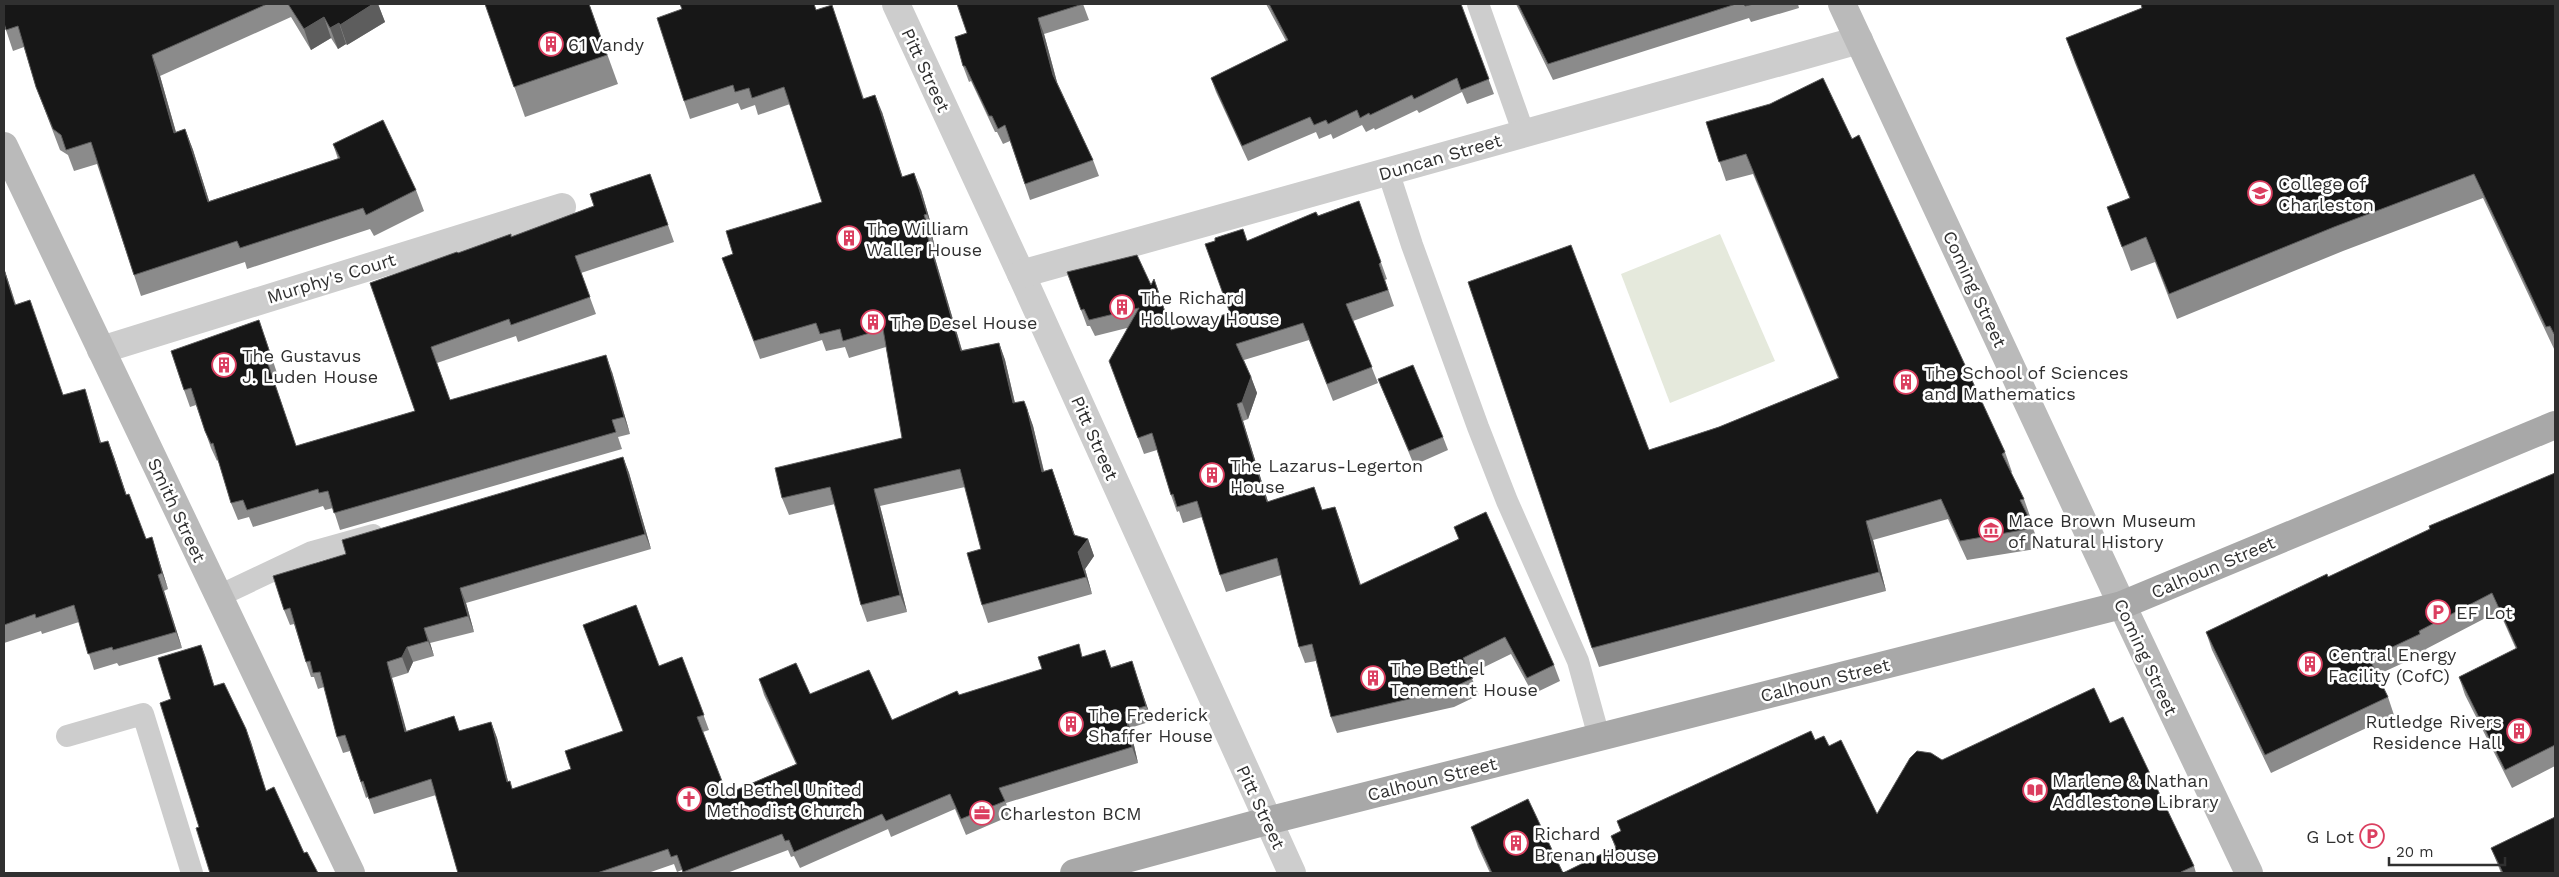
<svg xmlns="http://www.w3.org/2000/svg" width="2559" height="877" font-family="'Work Sans',sans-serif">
<rect width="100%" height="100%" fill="#fff"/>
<path fill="#e5e9dc" d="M 1720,234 L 1775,361 L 1670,403 L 1621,274 Z"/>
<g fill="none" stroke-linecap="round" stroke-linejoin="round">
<g stroke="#cdcdcd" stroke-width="22">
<path d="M 1478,4 L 1524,134"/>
<path d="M 1388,171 L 1412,245 L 1478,427 L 1507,501 L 1578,661 L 1599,737"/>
<path d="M 219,596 L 312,552 L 373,535"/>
<path d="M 67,736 L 143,714 L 192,873"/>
</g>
<g stroke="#cdcdcd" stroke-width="28">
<path d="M 896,4 L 1021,274 L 1292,873"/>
<path d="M 1021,274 L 1859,40"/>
<path d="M 101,350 L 562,207"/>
</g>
<g stroke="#bababa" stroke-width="28">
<path d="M 1842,4 L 2122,605 L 2249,873"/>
<path d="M 4,146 L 351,873"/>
</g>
<path stroke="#a8a8a8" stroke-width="28" d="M 1074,873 L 1267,821 L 2122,605 L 2555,425"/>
</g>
<g fill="#8b8b8b">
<path d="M 4,4 L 378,4 L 385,22 L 347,45 L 346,44 L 338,49 L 331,38 L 311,50 L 291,17 L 160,76 L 176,132 L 185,129 L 193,150 L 209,201 L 338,159 L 333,144 L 416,190 L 424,211 L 374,236 L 370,229 L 247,269 L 245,262 L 141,296 L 97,164 L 74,171 L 68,155 L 60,150 L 36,87 L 24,47 L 13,51 L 6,30 Z"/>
<path d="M 485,4 L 589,4 L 618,84 L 525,117 Z"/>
<path d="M 680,4 L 814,4 L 816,10 L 838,22 L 864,99 L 882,112 L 902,177 L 921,190 L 933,231 L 931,232 L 935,247 L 932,248 L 962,350 L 999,343 L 1005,360 L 1015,403 L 1027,409 L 1033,426 L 1044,471 L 1052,469 L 1075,536 L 1088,539 L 1094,556 L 1085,569 L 1092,594 L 988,623 L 982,605 L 981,549 L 965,487 L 880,506 L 907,612 L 867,622 L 861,605 L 835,504 L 789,515 L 782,498 L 902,438 L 886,347 L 849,358 L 845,347 L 826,351 L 822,340 L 760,359 L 722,258 L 733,254 L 822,202 L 790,104 L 758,115 L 755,105 L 741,110 L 738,103 L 690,119 L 684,101 L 682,9 Z"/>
<path d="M 1083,4 L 1089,20 L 1044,34 L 1057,82 L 1093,160 L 1099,176 L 1030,200 L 1010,141 L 1003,144 L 997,132 L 995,132 L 971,81 L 969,82 L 963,66 L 955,37 Z"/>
<path d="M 1266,4 L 1461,4 L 1494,94 L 1467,104 L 1462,92 L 1419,113 L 1417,110 L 1375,130 L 1374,128 L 1366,132 L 1362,125 L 1333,139 L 1331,134 L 1319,139 L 1316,132 L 1248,161 L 1216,92 L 1211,78 L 1286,41 Z"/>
<path d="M 1516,4 L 1798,4 L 1799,8 L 1751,22 L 1749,18 L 1553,80 Z"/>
<path d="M 2555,4 L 2555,351 L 2483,198 L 2343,251 L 2177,319 L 2155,262 L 2131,271 L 2107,207 L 2130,199 L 2075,63 L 2066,38 L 2142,8 Z"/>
<path d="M 1706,122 L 1852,139 L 2005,452 L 2012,472 L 2010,472 L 2024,499 L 2031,519 L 2029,519 L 2041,548 L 1967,560 L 1948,519 L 1873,540 L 1886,591 L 1599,667 L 1592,648 L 1649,450 L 1719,427 L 1838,378 L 1753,174 L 1726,181 Z"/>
<path d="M 650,174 L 674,242 L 581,273 L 596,314 L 518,342 L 516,336 L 437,363 L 450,400 L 612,372 L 630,434 L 618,437 L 622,449 L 340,530 L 333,508 L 325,510 L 323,506 L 253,527 L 249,517 L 238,520 L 231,503 L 218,460 L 217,461 L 211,448 L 196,405 L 190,407 L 184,390 L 265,337 L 278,376 L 273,378 L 296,446 L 415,411 L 370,283 L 458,253 L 511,237 L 594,206 Z"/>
<path d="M 1359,201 L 1387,279 L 1385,280 L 1394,306 L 1353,321 L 1378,383 L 1333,401 L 1309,340 L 1244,360 L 1251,377 L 1257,393 L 1248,419 L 1243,421 L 1268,502 L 1314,487 L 1322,510 L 1335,507 L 1361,585 L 1459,539 L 1454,527 L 1554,665 L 1560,681 L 1533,694 L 1511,654 L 1470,674 L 1479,695 L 1454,707 L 1337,733 L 1331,717 L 1316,661 L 1305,663 L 1299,647 L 1281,575 L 1226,592 L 1220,575 L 1202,517 L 1183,523 L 1179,511 L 1177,512 L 1171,495 L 1157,450 L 1144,454 L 1115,377 L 1127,328 L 1095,336 L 1090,326 L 1087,326 L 1067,272 L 1151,285 L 1154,279 L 1171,330 L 1230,313 L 1247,241 Z"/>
<path d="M 4,268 L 16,305 L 63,395 L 90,405 L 101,443 L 114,457 L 126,495 L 146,539 L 152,537 L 157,554 L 168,589 L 164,591 L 182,648 L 119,666 L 117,663 L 94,670 L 79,622 L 42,634 L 41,631 L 4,643 Z"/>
<path d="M 1378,379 L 1443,437 L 1448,450 L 1414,465 Z"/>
<path d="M 623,457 L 629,473 L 651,549 L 466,603 L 474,632 L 430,643 L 434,656 L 413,662 L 408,673 L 392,678 L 406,731 L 454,716 L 459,731 L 491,722 L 497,738 L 508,781 L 513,789 L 571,769 L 623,731 L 659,666 L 682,657 L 709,730 L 703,732 L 727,794 L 796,764 L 764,695 L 759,679 L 810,694 L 892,720 L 959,695 L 1083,657 L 1111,667 L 1132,661 L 1152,721 L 1130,728 L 1138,763 L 1006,803 L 1010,816 L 966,835 L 955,809 L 891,837 L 888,829 L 800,868 L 794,856 L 791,857 L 788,850 L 727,873 L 683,873 L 682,870 L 677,872 L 674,864 L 648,873 L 458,873 L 436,795 L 374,814 L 368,797 L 366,798 L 350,751 L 343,753 L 337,737 L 324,687 L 318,689 L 314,677 L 311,677 L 306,662 L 294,624 L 290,625 L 284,610 L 346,554 Z"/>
<path d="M 2555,473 L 2555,766 L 2512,788 L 2465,695 L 2459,677 L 2516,649 L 2499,611 L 2426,649 L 2427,652 L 2377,675 L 2388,697 L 2394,715 L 2271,773 L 2212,650 L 2206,632 L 2328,577 Z"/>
<path d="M 2110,723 L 2194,866 L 2196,873 L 1563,873 L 1615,847 L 1611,836 L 1621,831 L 1617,821 L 1815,740 L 1829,746 L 1877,814 L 1942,760 Z"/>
<path d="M 1471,827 L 1563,873 L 1490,873 L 1478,847 Z"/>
<path d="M 2491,848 L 2555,873 L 2501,873 Z"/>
</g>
<g fill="#5d5d5d">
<path d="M 373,4 L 378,4 L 385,22 L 347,45 L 340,25 Z"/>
<path d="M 324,17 L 331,38 L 311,50 L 304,29 Z"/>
<path d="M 1038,18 L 1044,34 L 1059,90 L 1053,75 Z"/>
<path d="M 339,23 L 346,44 L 338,49 L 330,28 Z"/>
<path d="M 152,55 L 160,76 L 182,154 L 174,133 Z"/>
<path d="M 875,95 L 882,112 L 908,194 L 902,177 Z"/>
<path d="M 185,129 L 193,150 L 216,223 L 208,202 Z"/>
<path d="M 914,173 L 921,190 L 933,231 L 927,214 Z"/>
<path d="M 924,215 L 931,232 L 935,247 L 929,230 Z"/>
<path d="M 926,231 L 932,248 L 967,368 L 961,351 Z"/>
<path d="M 4,268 L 21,321 L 4,270 Z"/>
<path d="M 1154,279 L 1160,296 L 1177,347 L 1171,330 Z"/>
<path d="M 999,343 L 1005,360 L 1019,421 L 1013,403 Z"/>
<path d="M 606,355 L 612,372 L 630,434 L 624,417 Z"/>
<path d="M 1251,377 L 1257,393 L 1248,419 L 1242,402 Z"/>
<path d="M 85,389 L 90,405 L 106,460 L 100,443 Z"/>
<path d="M 1237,404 L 1243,421 L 1273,518 L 1267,502 Z"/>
<path d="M 1027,409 L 1033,426 L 1048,489 L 1042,472 Z"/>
<path d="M 108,441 L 114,457 L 132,511 L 126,495 Z"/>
<path d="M 623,457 L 629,473 L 651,549 L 645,534 Z"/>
<path d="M 1052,469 L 1080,550 L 1088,539 L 1094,556 L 1085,569 L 1092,594 L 1086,577 Z"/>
<path d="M 874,489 L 880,506 L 907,612 L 900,595 Z"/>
<path d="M 1335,507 L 1341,523 L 1366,602 L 1360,585 Z"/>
<path d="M 1866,521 L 1873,540 L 1886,591 L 1879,572 Z"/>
<path d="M 152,537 L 157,554 L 168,589 L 162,573 Z"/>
<path d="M 158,575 L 164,591 L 182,648 L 176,632 Z"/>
<path d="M 460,588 L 466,603 L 474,632 L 468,616 Z"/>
<path d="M 424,628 L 430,643 L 434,656 L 428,641 Z"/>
<path d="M 201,645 L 206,658 L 218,700 L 214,686 Z"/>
<path d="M 407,647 L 413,662 L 408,673 L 402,657 Z"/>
<path d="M 1132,661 L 1137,677 L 1152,721 L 1146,706 Z"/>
<path d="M 387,662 L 392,678 L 411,747 L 405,732 Z"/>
<path d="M 1125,712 L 1130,728 L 1138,763 L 1132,747 Z"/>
<path d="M 491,722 L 497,738 L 512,797 L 507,782 Z"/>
<path d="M 246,729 L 251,742 L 270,804 L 266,791 Z"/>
</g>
<g fill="#171717" stroke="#5d5d5d">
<path d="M 4,4 L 267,4 L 152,55 L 174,133 L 185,129 L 208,202 L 340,158 L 333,144 L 383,120 L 416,190 L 366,215 L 363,208 L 240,248 L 237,241 L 134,275 L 91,142 L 66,150 L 61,135 L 53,129 L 36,87 L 18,26 L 6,30 L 4,23 Z"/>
<path d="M 288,4 L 373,4 L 340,25 L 339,23 L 330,28 L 324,17 L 304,29 Z"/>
<path d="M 485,4 L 589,4 L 607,55 L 514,87 Z"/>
<path d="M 680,4 L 814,4 L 816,10 L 832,5 L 863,99 L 875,95 L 902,177 L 914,173 L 927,214 L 924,215 L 929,230 L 926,231 L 961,351 L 999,343 L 1013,403 L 1024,401 L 1027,409 L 1042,472 L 1052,469 L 1074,535 L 1088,539 L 1078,552 L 1086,577 L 982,605 L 967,553 L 981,549 L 960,469 L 874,489 L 900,595 L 861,605 L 830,487 L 782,498 L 775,468 L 902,438 L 883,329 L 843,341 L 840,329 L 820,334 L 816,323 L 754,341 L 722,258 L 733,254 L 726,231 L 822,202 L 784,87 L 752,98 L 749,88 L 735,92 L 733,85 L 684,101 L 657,18 L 682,9 Z"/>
<path d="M 957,4 L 1083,4 L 1038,18 L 1053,75 L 1093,160 L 1025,184 L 1005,125 L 998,129 L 992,116 L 989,116 L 965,66 L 963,66 L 955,37 L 967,33 Z"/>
<path d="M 1269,4 L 1461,4 L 1489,79 L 1461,90 L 1457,78 L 1414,99 L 1412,95 L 1370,115 L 1369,113 L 1360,118 L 1357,110 L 1328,124 L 1326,120 L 1314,125 L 1310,117 L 1242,146 L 1211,78 L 1288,40 Z"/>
<path d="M 1518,4 L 1736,4 L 1548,64 Z"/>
<path d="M 1744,4 L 1754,4 L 1745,6 Z"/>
<path d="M 2141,4 L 2555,4 L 2555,333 L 2554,334 L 2550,326 L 2546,327 L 2474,174 L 2334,227 L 2169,294 L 2146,237 L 2122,247 L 2107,207 L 2130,198 L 2066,38 L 2142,8 Z"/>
<path d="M 1823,78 L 1852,139 L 1859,135 L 2005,452 L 2002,454 L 2024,499 L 2020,500 L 2034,528 L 1960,541 L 1941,499 L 1866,521 L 1879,572 L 1592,648 L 1468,282 L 1571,245 L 1649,450 L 1719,427 L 1839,378 L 1746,154 L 1719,162 L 1706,122 L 1770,104 Z"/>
<path d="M 650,174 L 668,225 L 575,256 L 590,297 L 511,325 L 509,319 L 431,347 L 450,400 L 606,355 L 624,417 L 612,420 L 616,432 L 334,513 L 328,491 L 319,493 L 318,489 L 247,510 L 243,500 L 231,503 L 213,443 L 211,444 L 205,431 L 191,388 L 184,390 L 171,351 L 259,320 L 272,359 L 267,361 L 296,446 L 415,411 L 370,283 L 457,252 L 458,253 L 511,234 L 511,237 L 594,206 L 590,194 Z"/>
<path d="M 1359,201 L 1381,262 L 1379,264 L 1388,290 L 1346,304 L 1372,367 L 1327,384 L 1303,323 L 1236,344 L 1251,377 L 1242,402 L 1237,404 L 1267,502 L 1314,487 L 1322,510 L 1335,507 L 1360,585 L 1459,539 L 1454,527 L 1486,512 L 1554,665 L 1527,678 L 1505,637 L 1463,658 L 1473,678 L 1448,690 L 1331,717 L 1312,644 L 1299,647 L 1277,558 L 1220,575 L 1197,501 L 1177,507 L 1173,494 L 1171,495 L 1152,433 L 1138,438 L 1109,361 L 1139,308 L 1089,320 L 1084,309 L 1081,310 L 1067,272 L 1137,255 L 1151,285 L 1154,279 L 1171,330 L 1230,313 L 1205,244 L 1215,241 L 1215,238 L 1243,229 L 1247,241 L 1316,212 L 1318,216 Z"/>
<path d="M 4,270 L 15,305 L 30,300 L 63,395 L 85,389 L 100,443 L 108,441 L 126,495 L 129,494 L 146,539 L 152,537 L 162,573 L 158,575 L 176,632 L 113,650 L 112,647 L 88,654 L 74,605 L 36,618 L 35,614 L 4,625 Z"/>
<path d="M 1413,365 L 1443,437 L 1409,451 L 1378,379 Z"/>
<path d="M 623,457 L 645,534 L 460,588 L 468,616 L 424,628 L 428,641 L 407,647 L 402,657 L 387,662 L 405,732 L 454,716 L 459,731 L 491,722 L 507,782 L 510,781 L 512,789 L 571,769 L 565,751 L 623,731 L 583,625 L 636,605 L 659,666 L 682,657 L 704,715 L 697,717 L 727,794 L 797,764 L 759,679 L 796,663 L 810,694 L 869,670 L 892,720 L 957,691 L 959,695 L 1042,669 L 1038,657 L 1079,644 L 1082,657 L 1105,650 L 1111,668 L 1132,661 L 1146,706 L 1125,712 L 1132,747 L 999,788 L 1005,801 L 961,819 L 950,794 L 886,821 L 882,814 L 794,852 L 789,840 L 785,841 L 782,834 L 683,872 L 677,855 L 671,857 L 668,849 L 597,873 L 458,873 L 431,779 L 369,799 L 363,781 L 361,782 L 345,735 L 337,737 L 320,672 L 313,673 L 310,661 L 306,662 L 290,608 L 284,610 L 273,576 L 346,554 L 342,540 Z"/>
<path d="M 2555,473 L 2555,745 L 2505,770 L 2459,677 L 2517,648 L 2492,593 L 2419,631 L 2420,634 L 2369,658 L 2388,697 L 2265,755 L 2206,632 L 2327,574 L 2328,577 L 2430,529 L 2429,526 Z"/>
<path d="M 201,645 L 214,686 L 224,683 L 246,729 L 266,791 L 274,787 L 304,853 L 307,852 L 318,873 L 210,873 L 196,828 L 199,827 L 160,703 L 171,699 L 158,658 Z"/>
<path d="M 2094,688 L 2110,723 L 2123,717 L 2194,866 L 2181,872 L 2181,873 L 1563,873 L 1616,847 L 1611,836 L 1621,831 L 1617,821 L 1811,731 L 1815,740 L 1824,736 L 1829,746 L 1841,740 L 1877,814 L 1910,758 L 1917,751 L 1931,753 L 1942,760 Z"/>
<path d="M 1528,799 L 1563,873 L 1492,873 L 1471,827 Z"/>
<path d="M 2555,817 L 2555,873 L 2503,873 L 2491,848 Z"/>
</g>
<defs>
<g id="building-ring" transform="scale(1.25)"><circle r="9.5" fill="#fff" stroke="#db3f60" stroke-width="1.5"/><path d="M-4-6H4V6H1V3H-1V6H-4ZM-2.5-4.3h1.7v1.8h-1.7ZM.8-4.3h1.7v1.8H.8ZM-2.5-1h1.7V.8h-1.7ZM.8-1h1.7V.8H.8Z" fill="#db3f60"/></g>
<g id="university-ring" transform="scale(1.25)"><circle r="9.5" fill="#fff" stroke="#db3f60" stroke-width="1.5"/><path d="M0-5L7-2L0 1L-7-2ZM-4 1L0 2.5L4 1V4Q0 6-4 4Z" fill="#db3f60"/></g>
<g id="museum-ring" transform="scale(1.25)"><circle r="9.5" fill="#fff" stroke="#db3f60" stroke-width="1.5"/><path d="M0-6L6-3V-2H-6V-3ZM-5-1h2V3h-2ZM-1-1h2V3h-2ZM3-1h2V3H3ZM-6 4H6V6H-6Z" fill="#db3f60"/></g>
<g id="parking-ring" transform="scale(1.25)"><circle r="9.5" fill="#fff" stroke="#db3f60" stroke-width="1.5"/><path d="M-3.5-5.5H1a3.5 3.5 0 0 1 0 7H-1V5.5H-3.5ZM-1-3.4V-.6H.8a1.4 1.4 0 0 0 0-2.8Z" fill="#db3f60"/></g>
<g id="library-ring" transform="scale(1.25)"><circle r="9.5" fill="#fff" stroke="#db3f60" stroke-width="1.5"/><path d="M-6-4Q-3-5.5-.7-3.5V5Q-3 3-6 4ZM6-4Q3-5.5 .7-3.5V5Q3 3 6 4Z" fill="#db3f60"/></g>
<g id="church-ring" transform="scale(1.25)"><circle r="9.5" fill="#fff" stroke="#db3f60" stroke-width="1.5"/><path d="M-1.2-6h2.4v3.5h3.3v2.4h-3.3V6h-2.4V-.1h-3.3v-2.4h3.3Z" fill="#db3f60"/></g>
<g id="office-ring" transform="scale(1.25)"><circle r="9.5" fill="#fff" stroke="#db3f60" stroke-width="1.5"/><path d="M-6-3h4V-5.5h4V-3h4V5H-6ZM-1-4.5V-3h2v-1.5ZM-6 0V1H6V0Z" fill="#db3f60"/></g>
</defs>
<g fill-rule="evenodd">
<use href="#building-ring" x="551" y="44"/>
<use href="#university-ring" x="2260" y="193"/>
<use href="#building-ring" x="849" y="238"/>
<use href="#building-ring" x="1122" y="307"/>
<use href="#building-ring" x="873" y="322"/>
<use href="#building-ring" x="224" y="365"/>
<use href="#building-ring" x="1906" y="382"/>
<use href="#building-ring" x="1212" y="475"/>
<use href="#museum-ring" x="1991" y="530"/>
<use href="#parking-ring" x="2438" y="612"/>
<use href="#building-ring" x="2310" y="664"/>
<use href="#building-ring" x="1373" y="678"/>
<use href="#building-ring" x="1071" y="724"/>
<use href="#building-ring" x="2519" y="731"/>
<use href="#library-ring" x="2035" y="790"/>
<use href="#church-ring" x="689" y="799"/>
<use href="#office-ring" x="982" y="813"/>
<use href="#parking-ring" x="2372" y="836"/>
<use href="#building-ring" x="1516" y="843"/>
</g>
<g text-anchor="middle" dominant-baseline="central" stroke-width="5" stroke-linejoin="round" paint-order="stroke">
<g font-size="18" fill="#303030" stroke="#fff" text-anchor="start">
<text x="568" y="44">61 Vandy</text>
<text x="2278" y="183">College of<tspan x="2278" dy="21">Charleston</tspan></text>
<text x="866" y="228">The William<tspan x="866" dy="21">Waller House</tspan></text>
<text x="1140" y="297">The Richard<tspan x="1140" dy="21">Holloway House</tspan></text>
<text x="890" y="322">The Desel House</text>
<text x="242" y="355">The Gustavus<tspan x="242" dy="21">J. Luden House</tspan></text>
<text x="1924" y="372">The School of Sciences<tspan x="1924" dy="21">and Mathematics</tspan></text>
<text x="1230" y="465">The Lazarus-Legerton<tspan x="1230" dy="21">House</tspan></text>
<text x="2008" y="520">Mace Brown Museum<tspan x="2008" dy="21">of Natural History</tspan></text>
<text x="2456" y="612">EF Lot</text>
<text x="2328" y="654">Central Energy<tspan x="2328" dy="21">Facility (CofC)</tspan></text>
<text x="1390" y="668">The Bethel<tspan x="1390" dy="21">Tenement House</tspan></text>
<text x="1088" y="714">The Frederick<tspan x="1088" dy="21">Shaffer House</tspan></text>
<text x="2502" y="721" text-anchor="end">Rutledge Rivers<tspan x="2502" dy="21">Residence Hall</tspan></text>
<text x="2052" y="780">Marlene &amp; Nathan<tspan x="2052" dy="21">Addlestone Library</tspan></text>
<text x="706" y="789">Old Bethel United<tspan x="706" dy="21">Methodist Church</tspan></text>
<text x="1000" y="813">Charleston BCM</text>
<text x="1534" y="833">Richard<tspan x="1534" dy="21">Brenan House</tspan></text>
<text x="2354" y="836" text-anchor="end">G Lot</text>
</g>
<g font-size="18" fill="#303030" stroke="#fff">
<text transform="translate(926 70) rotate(65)">Pitt Street</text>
<text transform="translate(1440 157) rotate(-16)">Duncan Street</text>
<text transform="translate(331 278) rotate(-17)">Murphy's Court</text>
<text transform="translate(1975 289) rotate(65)">Coming Street</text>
<text transform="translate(1095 438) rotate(66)">Pitt Street</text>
<text transform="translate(177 510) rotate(65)">Smith Street</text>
<text transform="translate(2213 567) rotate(-23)">Calhoun Street</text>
<text transform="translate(2146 657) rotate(65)">Coming Street</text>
<text transform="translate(1825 680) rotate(-14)">Calhoun Street</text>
<text transform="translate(1432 779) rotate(-14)">Calhoun Street</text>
<text transform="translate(1261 807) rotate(65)">Pitt Street</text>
</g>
</g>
<rect width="2559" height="877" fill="none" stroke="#303030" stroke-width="10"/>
<path d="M2389 857v8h116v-8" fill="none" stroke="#303030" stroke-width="2.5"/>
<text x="2396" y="857" font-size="15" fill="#303030" stroke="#ffffff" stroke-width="4" paint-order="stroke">20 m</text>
</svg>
